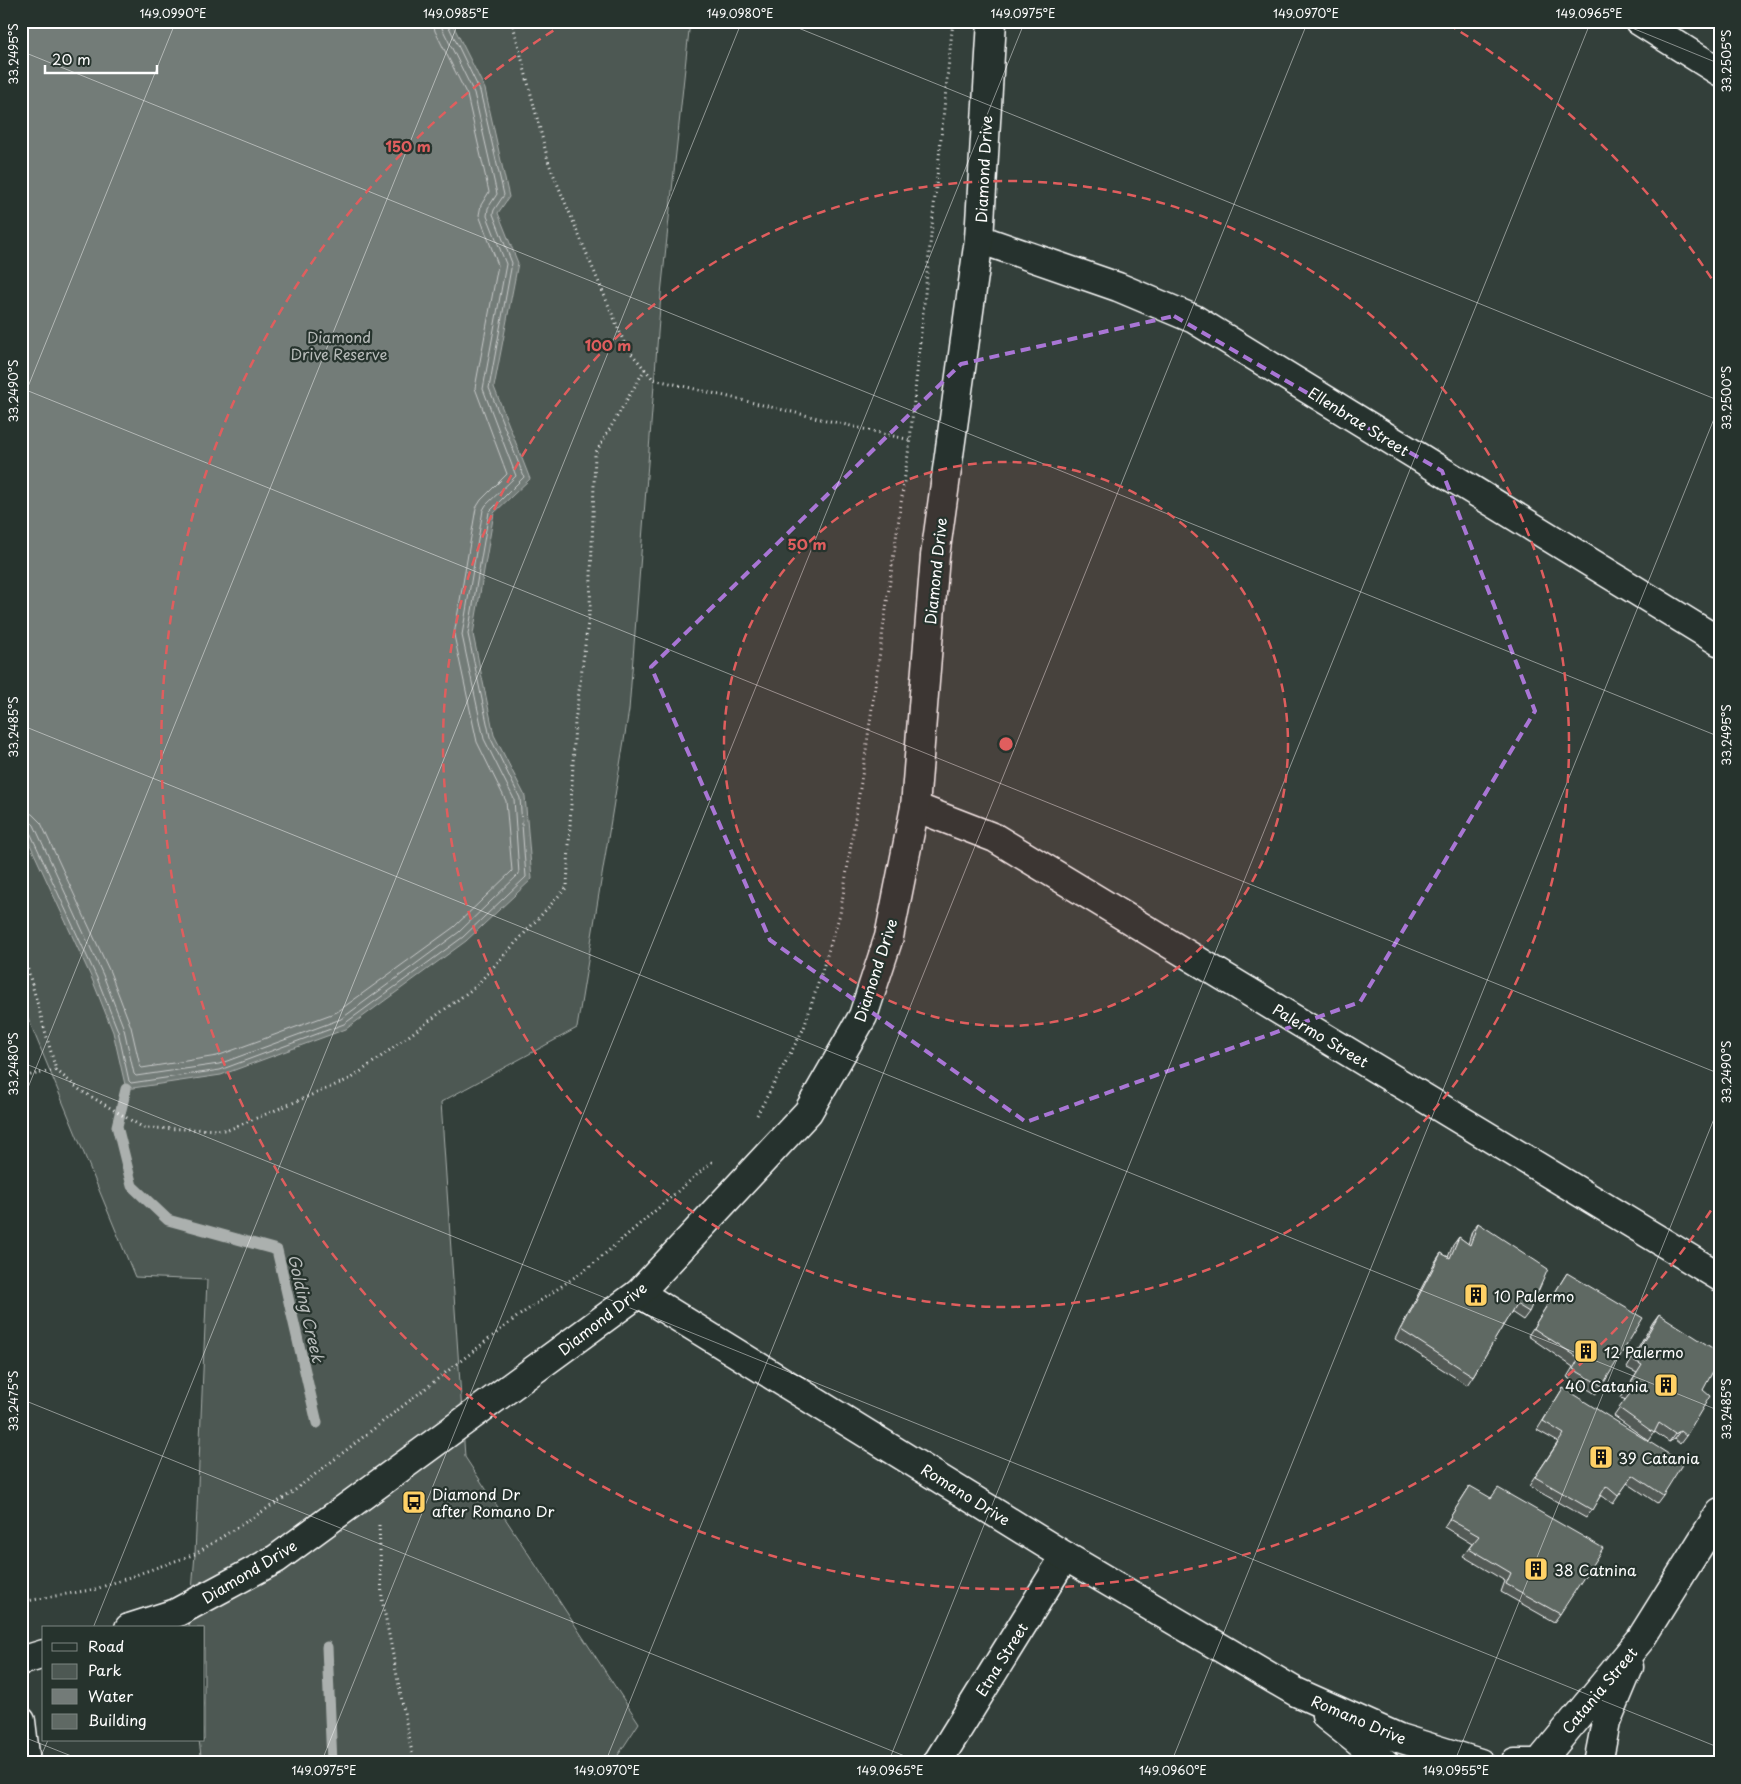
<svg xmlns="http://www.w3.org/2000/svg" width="1741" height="1784" font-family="'Playpen Sans',sans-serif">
<rect width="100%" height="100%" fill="#333f3a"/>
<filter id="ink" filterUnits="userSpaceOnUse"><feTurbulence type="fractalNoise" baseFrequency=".02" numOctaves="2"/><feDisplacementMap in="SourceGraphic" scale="10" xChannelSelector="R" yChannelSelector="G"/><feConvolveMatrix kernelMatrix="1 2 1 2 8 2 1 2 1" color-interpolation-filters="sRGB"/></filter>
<g filter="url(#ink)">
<path fill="#4d5853" stroke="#a6aca9" d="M 21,21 L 690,21 L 661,294 L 629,710 L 577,1028 L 441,1102 L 465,1457 L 639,1723 L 613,1763 L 202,1763 L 199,1740 L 204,1740 L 204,1628 L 189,1628 L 195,1554 L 207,1280 L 135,1277 L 21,1001 Z"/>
<path fill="#737b78" stroke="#abb0ae" d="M 21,21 L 451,21 L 485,89 L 509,197 L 498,213 L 518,263 L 494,387 L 530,479 L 494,513 L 473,634 L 494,735 L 525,796 L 532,879 L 466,941 L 346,1029 L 221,1075 L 126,1089 L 113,1032 L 92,979 L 21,825 Z"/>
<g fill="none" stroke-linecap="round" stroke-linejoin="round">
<g stroke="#c7cac9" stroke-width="1">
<path d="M 21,811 L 32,814 L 41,823 L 110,972 L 131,1027 L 140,1066 L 142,1068 L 217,1056 L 337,1012 L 454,927 L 512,871 L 506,801 L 477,742 L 454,635 L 476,508 L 481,500 L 507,474 L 475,388 L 498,265 L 479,215 L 481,205 L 489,192 L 467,95 L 435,31 L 433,21"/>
<path d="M 21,819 L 29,820 L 34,825 L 103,975 L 124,1029 L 134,1074 L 136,1076 L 219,1064 L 341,1019 L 459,932 L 519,874 L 514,799 L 484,739 L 462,635 L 483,510 L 486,505 L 516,476 L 483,389 L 506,264 L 487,216 L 488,208 L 497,194 L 474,93 L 442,28 L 441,21"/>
<path d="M 21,825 L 26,826 L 28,828 L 97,978 L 118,1031 L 129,1081 L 131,1083 L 220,1070 L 344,1024 L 463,937 L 526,877 L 520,798 L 490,737 L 468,634 L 489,512 L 524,477 L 489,388 L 512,263 L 493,214 L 494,210 L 504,195 L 480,91 L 448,25 L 447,21"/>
</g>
<g stroke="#abb0ae" stroke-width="11">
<path d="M 126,1089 L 117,1126 L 132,1186 L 168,1220 L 277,1250 L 317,1423"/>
<path d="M 327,1647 L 332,1763"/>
</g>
<g stroke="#fff" stroke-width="31">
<g id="street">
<path d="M 1639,21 L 1720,72"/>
<path d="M 979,239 L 1118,287 L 1194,319 L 1720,642"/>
<path d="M 915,807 L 995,838 L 1720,1277"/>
<path d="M 21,1721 L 26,1763"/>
<path d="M 937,1763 L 1065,1556"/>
<path d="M 1539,1763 L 1640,1640 L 1720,1512"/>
<path d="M 1598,1763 L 1606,1722 L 1629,1667"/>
</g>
</g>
<g stroke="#fff" stroke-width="31">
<g id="secondary">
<path d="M 639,1293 L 1065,1556 L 1296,1692 L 1399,1738 L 1480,1763"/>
<path d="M 129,1628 L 176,1613 L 276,1559 L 639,1293 L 808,1112 L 863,1016 L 889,937 L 915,807 L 935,556 L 979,239 L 992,21"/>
<path d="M 21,1661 L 44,1654"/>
<path d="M 1326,1716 L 1385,1763"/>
<path d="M 1515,1763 L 1533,1763"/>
</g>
</g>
<g stroke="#fff" stroke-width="3" stroke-dasharray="1 4" stroke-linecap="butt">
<path d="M 512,21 L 549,164 L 626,347 L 653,379 L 910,440"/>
<path d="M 21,945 L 56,1070 L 21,1077"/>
<path d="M 56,1070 L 80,1090 L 144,1128 L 228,1130 L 352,1078 L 475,987 L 567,887 L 575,722 L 590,607 L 595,454 L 645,369"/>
<path d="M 757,1115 L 804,1028 L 840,914 L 865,757 L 910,440 L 953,21"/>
<path d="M 379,1525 L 382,1599 L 414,1763"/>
<path d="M 21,1602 L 96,1589 L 195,1554 L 290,1494 L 517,1317 L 592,1265 L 713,1161"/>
</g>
<use href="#street" stroke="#26332d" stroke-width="28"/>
<use href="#secondary" stroke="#26332d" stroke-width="28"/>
</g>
<g fill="#525a56" stroke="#fff">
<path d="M 1478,1223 L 1529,1312 L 1523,1320 L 1511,1312 L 1473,1376 L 1467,1385 L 1395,1339 L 1435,1262 L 1441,1253 L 1448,1257 L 1453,1245 L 1459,1237 L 1468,1244 L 1472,1231 Z"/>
<path d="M 1567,1273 L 1602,1386 L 1596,1394 L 1567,1377 L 1573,1367 L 1528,1336 Z"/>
<path d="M 1659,1314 L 1703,1390 L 1686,1436 L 1680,1444 L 1674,1439 L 1669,1442 L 1655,1432 L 1649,1441 L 1614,1416 L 1626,1399 L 1621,1398 L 1637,1373 L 1627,1368 L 1653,1322 Z"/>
<path d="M 1563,1388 L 1663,1495 L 1657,1503 L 1627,1483 L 1613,1504 L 1601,1495 L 1586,1518 L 1529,1486 L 1558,1442 L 1537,1430 Z"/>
<path d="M 1470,1486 L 1560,1614 L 1554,1622 L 1501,1592 L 1505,1581 L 1463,1556 L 1472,1544 L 1444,1527 Z"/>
</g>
<g fill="#424a46" stroke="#fff">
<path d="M 1627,1389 L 1632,1391 L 1626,1400 L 1621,1398 Z"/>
<path d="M 1680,1431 L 1674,1439 L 1669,1442 L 1675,1434 Z"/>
</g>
<g fill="#5f6964" stroke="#fff">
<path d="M 1478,1223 L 1548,1269 L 1529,1312 L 1516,1304 L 1473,1376 L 1401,1330 L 1441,1253 L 1450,1258 L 1459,1237 L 1470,1245 Z"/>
<path d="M 1567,1273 L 1643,1318 L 1602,1386 L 1573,1369 L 1579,1358 L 1533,1328 Z"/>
<path d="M 1659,1314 L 1720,1353 L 1720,1358 L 1703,1390 L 1710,1396 L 1686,1436 L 1680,1431 L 1675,1434 L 1659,1423 L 1654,1433 L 1619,1408 L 1632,1391 L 1627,1389 L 1642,1365 L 1633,1360 Z"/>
<path d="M 1563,1388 L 1683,1463 L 1663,1495 L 1633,1475 L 1618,1496 L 1606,1486 L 1592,1510 L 1535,1477 L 1564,1434 L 1543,1421 Z"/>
<path d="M 1470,1486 L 1491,1498 L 1498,1488 L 1603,1548 L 1560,1614 L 1506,1584 L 1511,1573 L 1469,1548 L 1479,1536 L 1449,1519 Z"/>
</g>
</g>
<path fill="none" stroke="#a976d5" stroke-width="4" stroke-dasharray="10 6" stroke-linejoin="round" d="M 1174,316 L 1442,471 L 1535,711 L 1360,1002 L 1026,1122 L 770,940 L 651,667 L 961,364 Z"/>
<path fill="none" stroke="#fff" stroke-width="1" stroke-opacity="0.45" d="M 781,21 L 1720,401M 1615,21 L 1720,64M 21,51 L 1720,737M 21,388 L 1720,1074M 21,404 L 176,21M 21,725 L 1720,1411M 21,1062 L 1720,1748M 21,1105 L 459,21M 21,1399 L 922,1763M 93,1628 L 742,21M 21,1736 L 89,1763M 38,1763 L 48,1740M 321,1763 L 1025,21M 605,1763 L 1308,21M 888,1763 L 1591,21M 1171,1763 L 1720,404M 1454,1763 L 1720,1104"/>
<circle cx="1006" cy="744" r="282" fill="#e05e5e" fill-opacity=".12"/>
<g fill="none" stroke="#e05e5e" stroke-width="2.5" stroke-dasharray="9 6">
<circle cx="1006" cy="744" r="282"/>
<circle cx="1006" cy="744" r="563"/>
<path d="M1719 1198A845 845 0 1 1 564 24M1448 24A845 845 0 0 1 1719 290"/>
</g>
<defs>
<g id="building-square" transform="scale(1.25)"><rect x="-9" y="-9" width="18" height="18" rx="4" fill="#ffd166" stroke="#26332d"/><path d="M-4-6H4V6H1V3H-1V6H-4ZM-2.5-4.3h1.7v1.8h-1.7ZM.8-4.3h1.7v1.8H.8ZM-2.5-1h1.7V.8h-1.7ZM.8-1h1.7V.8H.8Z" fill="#111"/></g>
<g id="bus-square" transform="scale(1.25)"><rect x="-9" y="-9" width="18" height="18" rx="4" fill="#ffd166" stroke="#26332d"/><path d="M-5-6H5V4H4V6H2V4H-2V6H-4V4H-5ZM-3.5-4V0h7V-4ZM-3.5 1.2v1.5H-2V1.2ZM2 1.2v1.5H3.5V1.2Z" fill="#111"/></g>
</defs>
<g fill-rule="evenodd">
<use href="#building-square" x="1476" y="1295"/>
<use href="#building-square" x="1586" y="1351"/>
<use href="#building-square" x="1666" y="1385"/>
<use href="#building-square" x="1601" y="1457"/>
<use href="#bus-square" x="414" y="1502"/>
<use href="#building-square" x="1536" y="1569"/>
</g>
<g text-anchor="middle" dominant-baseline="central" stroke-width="4.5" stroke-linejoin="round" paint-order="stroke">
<g font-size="15" fill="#fff" stroke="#26332d">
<text transform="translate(983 169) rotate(-87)">Diamond Drive</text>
<text transform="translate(1359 421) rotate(32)">Ellenbrae Street</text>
<text transform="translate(935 571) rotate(-84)">Diamond Drive</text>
<text transform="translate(875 970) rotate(-72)">Diamond Drive</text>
<text transform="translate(1321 1035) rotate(31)">Palermo Street</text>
<text transform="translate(602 1318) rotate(-38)">Diamond Drive</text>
<text transform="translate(966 1494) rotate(32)">Romano Drive</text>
<text transform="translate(249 1571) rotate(-31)">Diamond Drive</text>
<text transform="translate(1001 1659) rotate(-58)">Etna Street</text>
<text transform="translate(1599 1690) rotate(-50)">Catania Street</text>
<text transform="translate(1359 1719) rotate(23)">Romano Drive</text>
</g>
<g font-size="15" fill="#b8bcba" stroke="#26332d">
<text x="339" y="336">Diamond<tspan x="339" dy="17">Drive Reserve</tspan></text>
</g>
<g font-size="15" fill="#fff" stroke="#26332d" text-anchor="start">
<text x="1494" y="1295">10 Palermo</text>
<text x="1604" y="1351">12 Palermo</text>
<text x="1648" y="1385" text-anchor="end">40 Catania</text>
<text x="1618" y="1457">39 Catania</text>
<text x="432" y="1493">Diamond Dr<tspan x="432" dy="17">after Romano Dr</tspan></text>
<text x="1554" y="1569">38 Catnina</text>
</g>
<g font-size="16" font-style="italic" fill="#b9bdbc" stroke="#26332d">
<text transform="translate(307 1308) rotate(77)">Golding Creek</text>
</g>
</g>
<circle cx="1006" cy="744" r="8" fill="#e05e5e" stroke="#26332d" stroke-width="2.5"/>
<g font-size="15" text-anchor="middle" font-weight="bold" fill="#e05e5e" stroke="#26332d" stroke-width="4.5" stroke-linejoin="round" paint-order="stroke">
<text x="408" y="152">150 m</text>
<text x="608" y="351">100 m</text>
<text x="807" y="550">50 m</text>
</g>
<rect width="1741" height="1784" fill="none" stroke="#26332d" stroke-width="55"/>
<rect x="42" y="1626" width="162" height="115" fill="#26332d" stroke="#7d8581"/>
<rect x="52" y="1643" width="25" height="8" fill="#26332d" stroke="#7d8581"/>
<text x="88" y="1652" font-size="15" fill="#ffffff">Road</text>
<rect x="52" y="1664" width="25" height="15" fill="#4d5853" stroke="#7d8581"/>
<text x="88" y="1676" font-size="15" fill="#ffffff">Park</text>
<rect x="52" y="1689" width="25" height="15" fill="#737b78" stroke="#7d8581"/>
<text x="88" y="1702" font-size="15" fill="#ffffff">Water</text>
<rect x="52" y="1714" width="25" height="15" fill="#5f6964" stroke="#7d8581"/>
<text x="88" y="1726" font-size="15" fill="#ffffff">Building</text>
<path d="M45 65v8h112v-8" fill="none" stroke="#ffffff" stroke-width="2.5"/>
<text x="52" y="65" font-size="15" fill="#ffffff" stroke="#26332d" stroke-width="4" paint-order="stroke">20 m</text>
<rect x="28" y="28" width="1686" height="1728" fill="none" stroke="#fff" stroke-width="2"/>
<g font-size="12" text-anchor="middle" fill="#fff">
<text x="173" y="18">149.0990°E</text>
<text x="456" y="18">149.0985°E</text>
<text x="740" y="18">149.0980°E</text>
<text x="1023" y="18">149.0975°E</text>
<text x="1306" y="18">149.0970°E</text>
<text x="1589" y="18">149.0965°E</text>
<text transform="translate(14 54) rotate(-90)" y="4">33.2495°S</text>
<text transform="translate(1727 61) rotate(-90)" y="4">33.2505°S</text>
<text transform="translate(14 391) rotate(-90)" y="4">33.2490°S</text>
<text transform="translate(1727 398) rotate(-90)" y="4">33.2500°S</text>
<text transform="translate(14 727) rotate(-90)" y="4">33.2485°S</text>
<text transform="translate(1727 735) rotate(-90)" y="4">33.2495°S</text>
<text transform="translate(14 1064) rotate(-90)" y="4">33.2480°S</text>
<text transform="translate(1727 1072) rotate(-90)" y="4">33.2490°S</text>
<text transform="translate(14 1401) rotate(-90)" y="4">33.2475°S</text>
<text transform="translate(1727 1409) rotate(-90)" y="4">33.2485°S</text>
<text x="324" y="1775">149.0975°E</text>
<text x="607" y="1775">149.0970°E</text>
<text x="890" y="1775">149.0965°E</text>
<text x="1173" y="1775">149.0960°E</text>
<text x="1456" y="1775">149.0955°E</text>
</g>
</svg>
